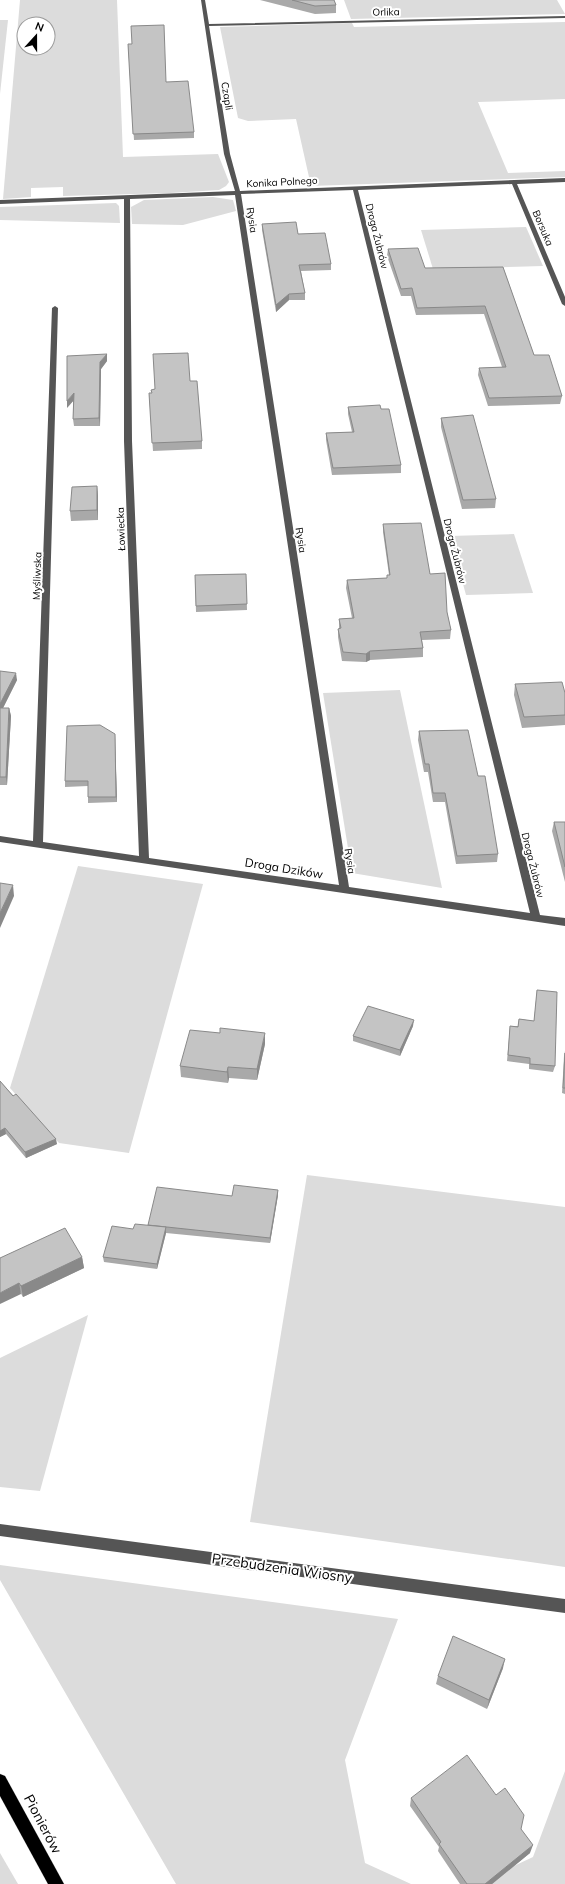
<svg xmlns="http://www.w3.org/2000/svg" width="565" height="1884" font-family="Mulish,sans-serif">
<rect width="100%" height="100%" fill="#fff"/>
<g fill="#dcdcdc" fill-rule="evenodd">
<path d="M 20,0 L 117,0 L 123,157 L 218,154 L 229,182 L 226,186 L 219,190 L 170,193 L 63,196 L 63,187 L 31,188 L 31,197 L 3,199 ZM 24,24 L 48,24 L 48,48 L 24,48 Z"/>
<path d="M 344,0 L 557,0 L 565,14 L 351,19 Z"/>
<path d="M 0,20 L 8,20 L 0,94 Z"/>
<path d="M 565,22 L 565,99 L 478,102 L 508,173 L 565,171 L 565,177 L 311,186 L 296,119 L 248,121 L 238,118 L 220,27 L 352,23 L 354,27 Z"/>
<path d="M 213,197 L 233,200 L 236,211 L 183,225 L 132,224 L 131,207 L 144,200 Z"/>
<path d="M 116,203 L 119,206 L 120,223 L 0,220 L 0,207 Z"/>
<path d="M 526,227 L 543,266 L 433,269 L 421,230 Z"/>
<path d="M 514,534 L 533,593 L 466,595 L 450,536 Z"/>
<path d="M 400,690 L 442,888 L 352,873 L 323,693 Z"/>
<path d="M 78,866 L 203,884 L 129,1153 L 59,1143 L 10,1088 Z"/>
<path d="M 307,1175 L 565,1207 L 565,1567 L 250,1522 Z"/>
<path d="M 88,1315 L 40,1491 L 0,1487 L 0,1358 Z"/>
<path d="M 0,1565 L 398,1619 L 345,1760 L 365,1863 L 411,1884 L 176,1884 L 0,1580 Z"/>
<path d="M 565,1771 L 565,1884 L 476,1884 L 533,1857 Z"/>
<path d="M 0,1853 L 18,1884 L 0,1884 Z"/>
</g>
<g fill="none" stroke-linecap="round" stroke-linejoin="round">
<g stroke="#dbdbdb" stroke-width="1">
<path id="major" d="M 0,1774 L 5,1776 L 64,1884 L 48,1884 L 0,1796 Z"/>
</g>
<g fill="#555" fill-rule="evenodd">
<path d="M 201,0 L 205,0 L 209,24 L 565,16 L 565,18 L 209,26 L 230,154 L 240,191 L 565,178 L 565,182 L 517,184 L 565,297 L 565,306 L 562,304 L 512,184 L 358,190 L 540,915 L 565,918 L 565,926 L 0,842 L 0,836 L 33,841 L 52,308 L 55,306 L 58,308 L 43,842 L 139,856 L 124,441 L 124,199 L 0,204 L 0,200 L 235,191 L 224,154 ZM 353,190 L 530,913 L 349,887 L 241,194 ZM 235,195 L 339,885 L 149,858 L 132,441 L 130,199 Z"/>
<path d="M 0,1524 L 565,1599 L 565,1613 L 0,1536 Z"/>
</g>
<use href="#major" fill="#000" fill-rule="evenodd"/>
</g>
<g fill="#a9a9a9">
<path d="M 260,0 L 334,0 L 336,5 L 336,13 L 315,14 Z"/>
<path d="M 128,44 L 166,82 L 194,132 L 194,138 L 134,140 Z"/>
<path d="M 262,224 L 298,234 L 331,264 L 331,270 L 301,271 L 305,293 L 305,300 L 289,300 L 276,312 L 262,230 Z"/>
<path d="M 388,249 L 425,268 L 503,267 L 534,355 L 562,396 L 560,404 L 488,406 L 478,375 L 479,368 L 502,367 L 484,314 L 416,315 L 411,296 L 401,296 L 387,256 Z"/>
<path d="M 107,354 L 107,361 L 101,369 L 100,426 L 74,426 L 73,419 L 73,401 L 67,408 Z"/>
<path d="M 190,381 L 202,441 L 202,449 L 153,451 L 149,393 L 152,393 L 155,389 Z"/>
<path d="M 348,407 L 401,465 L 401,473 L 332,475 L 326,440 L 326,433 L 352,432 L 348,414 Z"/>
<path d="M 441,418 L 496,499 L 495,508 L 462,509 L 441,427 Z"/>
<path d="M 97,486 L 98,496 L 98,520 L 71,521 L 70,511 Z"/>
<path d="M 383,524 L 430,574 L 447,612 L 451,630 L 450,639 L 422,640 L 423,648 L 423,657 L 370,660 L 366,662 L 342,661 L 338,637 L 338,629 L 339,629 L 339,619 L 352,618 L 346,588 L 347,580 L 387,578 L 387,575 L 389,575 L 383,532 Z"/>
<path d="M 246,574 L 247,610 L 196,612 L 195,575 Z"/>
<path d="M 0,671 L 17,680 L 3,708 L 9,708 L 11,716 L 7,785 L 0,785 Z"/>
<path d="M 515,684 L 565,693 L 565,725 L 522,728 L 514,695 Z"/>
<path d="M 419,731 L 478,776 L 498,854 L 497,862 L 456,864 L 445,802 L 433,802 L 428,772 L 424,772 L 418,740 Z"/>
<path d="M 115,734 L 117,802 L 88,803 L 88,786 L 65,787 L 65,781 Z"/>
<path d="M 554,822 L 565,822 L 565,882 L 552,831 Z"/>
<path d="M 537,990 L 555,1066 L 553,1072 L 529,1069 L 529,1064 L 507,1061 L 510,1026 L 518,1026 L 519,1019 L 534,1021 Z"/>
<path d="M 413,1026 L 400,1056 L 353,1041 L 353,1036 Z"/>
<path d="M 265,1044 L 257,1080 L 229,1078 L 228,1083 L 181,1077 L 180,1066 Z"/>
<path d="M 565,1051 L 565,1094 L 562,1093 L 564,1056 Z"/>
<path d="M 0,1081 L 57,1144 L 26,1158 L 6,1134 L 0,1137 Z"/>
<path d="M 278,1190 L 278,1195 L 270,1243 L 166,1233 L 157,1269 L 104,1262 L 103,1257 L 148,1225 L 232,1196 Z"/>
<path d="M 82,1257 L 84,1268 L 23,1297 L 0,1258 Z"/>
<path d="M 503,1668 L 487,1709 L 436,1684 L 438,1676 Z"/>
<path d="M 411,1798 L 521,1829 L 530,1853 L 492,1884 L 460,1884 L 438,1851 L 439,1847 L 410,1806 Z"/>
</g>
<g fill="#898989">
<path d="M 289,294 L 289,300 L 276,312 L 276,305 Z"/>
<path d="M 107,354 L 107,361 L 101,369 L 100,426 L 99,418 L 100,362 Z"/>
<path d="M 74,393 L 74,400 L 67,408 L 67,401 Z"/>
<path d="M 97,486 L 98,496 L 98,520 L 97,510 Z"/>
<path d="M 370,651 L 370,660 L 366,662 L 366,654 Z"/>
<path d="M 16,673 L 17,680 L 0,714 L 0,704 Z"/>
<path d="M 9,708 L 11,716 L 7,785 L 6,777 Z"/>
<path d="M 115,734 L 115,740 L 117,802 L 116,797 Z"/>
<path d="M 13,885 L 14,896 L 0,928 L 0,913 Z"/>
<path d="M 414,1020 L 413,1026 L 400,1056 L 400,1050 Z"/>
<path d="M 265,1033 L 265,1044 L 257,1080 L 257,1069 Z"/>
<path d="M 228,1067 L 229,1078 L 228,1083 L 227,1072 Z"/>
<path d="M 5,1128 L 6,1134 L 0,1137 L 0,1131 Z"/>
<path d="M 56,1139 L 57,1144 L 26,1158 L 25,1152 Z"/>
<path d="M 278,1190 L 278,1195 L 270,1243 L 270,1238 Z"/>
<path d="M 166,1227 L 166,1233 L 157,1269 L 157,1264 Z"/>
<path d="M 82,1257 L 84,1268 L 23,1297 L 21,1286 Z"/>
<path d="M 19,1283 L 21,1294 L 0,1304 L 0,1293 Z"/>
<path d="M 505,1659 L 503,1668 L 487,1709 L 489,1700 Z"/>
<path d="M 533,1845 L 530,1853 L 492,1884 L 485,1884 Z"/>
</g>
<g fill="#c4c4c4" stroke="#898989">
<path d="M 292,0 L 334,0 L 336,5 L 315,6 Z"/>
<path d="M 164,25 L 166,82 L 188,81 L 194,132 L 133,134 L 128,44 L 132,44 L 131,26 Z"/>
<path d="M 296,222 L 298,234 L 325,233 L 331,264 L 299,265 L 305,293 L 289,294 L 276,305 L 262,224 Z"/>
<path d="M 418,248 L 425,268 L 503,267 L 534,355 L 549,355 L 562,396 L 489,398 L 479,368 L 506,367 L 485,306 L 417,308 L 412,288 L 401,289 L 388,249 Z"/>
<path d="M 188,353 L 190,381 L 197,381 L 202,441 L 152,443 L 149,393 L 152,393 L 151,390 L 155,389 L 153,354 Z"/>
<path d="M 107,354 L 100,362 L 99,418 L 73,419 L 74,393 L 67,401 L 67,356 Z"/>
<path d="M 380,405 L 381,409 L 389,409 L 401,465 L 333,468 L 326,433 L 354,432 L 348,407 Z"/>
<path d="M 473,415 L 496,499 L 463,500 L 441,418 Z"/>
<path d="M 97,486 L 97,510 L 70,511 L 72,487 Z"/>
<path d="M 421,523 L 430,574 L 445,573 L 447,612 L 451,630 L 420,632 L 423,648 L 370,651 L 366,654 L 343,652 L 338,629 L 341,628 L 339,619 L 354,618 L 347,580 L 387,578 L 387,575 L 390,575 L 383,524 Z"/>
<path d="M 246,574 L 247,604 L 196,606 L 195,575 Z"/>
<path d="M 0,671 L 16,673 L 0,704 Z"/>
<path d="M 562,682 L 565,693 L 565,715 L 524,717 L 515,684 Z"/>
<path d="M 0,708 L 9,708 L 6,777 L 0,777 Z"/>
<path d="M 100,725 L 115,734 L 116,797 L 88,797 L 88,781 L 65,781 L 67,726 Z"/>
<path d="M 468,730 L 478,776 L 485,776 L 498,854 L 457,856 L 445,793 L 433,793 L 429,764 L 425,764 L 419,731 Z"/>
<path d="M 554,822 L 565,822 L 565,867 Z"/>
<path d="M 0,883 L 13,885 L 0,913 Z"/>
<path d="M 537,990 L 557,992 L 555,1066 L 530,1064 L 530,1058 L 508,1055 L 510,1026 L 518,1027 L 519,1019 L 534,1021 Z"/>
<path d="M 368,1006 L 414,1020 L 400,1050 L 353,1036 Z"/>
<path d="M 220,1028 L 265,1033 L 257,1069 L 228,1067 L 227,1072 L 180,1066 L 190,1030 L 220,1033 Z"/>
<path d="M 565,1053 L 565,1088 L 563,1088 Z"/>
<path d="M 0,1081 L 13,1096 L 16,1094 L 56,1139 L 25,1152 L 5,1128 L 0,1131 Z"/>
<path d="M 234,1185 L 278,1190 L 270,1238 L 148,1225 L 157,1187 L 232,1196 Z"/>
<path d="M 135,1224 L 166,1227 L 157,1264 L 103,1257 L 112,1226 L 133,1229 Z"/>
<path d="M 65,1228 L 82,1257 L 21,1286 L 19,1283 L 0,1293 L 0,1258 Z"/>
<path d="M 453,1636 L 505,1659 L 489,1700 L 438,1676 Z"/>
<path d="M 467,1755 L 496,1795 L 505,1788 L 524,1815 L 521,1829 L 533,1845 L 485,1884 L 467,1884 L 439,1844 L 441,1842 L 411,1798 Z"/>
</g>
<g text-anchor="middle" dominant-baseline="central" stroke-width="4" stroke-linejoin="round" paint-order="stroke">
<g font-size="10" fill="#000" stroke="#fff">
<text transform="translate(386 12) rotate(-1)">Orlika</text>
<text transform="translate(227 96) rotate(81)">Czapli</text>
<text transform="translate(282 182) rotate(-3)">Konika Polnego</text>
<text transform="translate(252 220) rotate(81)">Rysia</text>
<text transform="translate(543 228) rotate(67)">Borsuka</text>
<text transform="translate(377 236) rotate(76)">Droga Żubrów</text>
<text transform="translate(121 529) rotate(-92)">Łowiecka</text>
<text transform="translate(301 540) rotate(81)">Rysia</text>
<text transform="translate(455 551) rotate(76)">Droga Żubrów</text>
<text transform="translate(37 576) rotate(-88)">Myśliwska</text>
<text transform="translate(350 861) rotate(81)">Rysia</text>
<text transform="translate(533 865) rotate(76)">Droga Żubrów</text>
</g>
<g font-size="12" fill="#000" stroke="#fff">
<text transform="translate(284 868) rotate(9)">Droga Dzików</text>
</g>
<g font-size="14" fill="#000" stroke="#fff">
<text transform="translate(282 1568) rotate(8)">Przebudzenia Wiosny</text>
<text transform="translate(43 1824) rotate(62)">Pionierów</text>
</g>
</g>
<g transform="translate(36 36) rotate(21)"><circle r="19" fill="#ffffff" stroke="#999999"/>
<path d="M0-3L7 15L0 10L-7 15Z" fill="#000000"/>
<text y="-6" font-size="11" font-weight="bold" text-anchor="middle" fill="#000000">N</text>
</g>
</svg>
